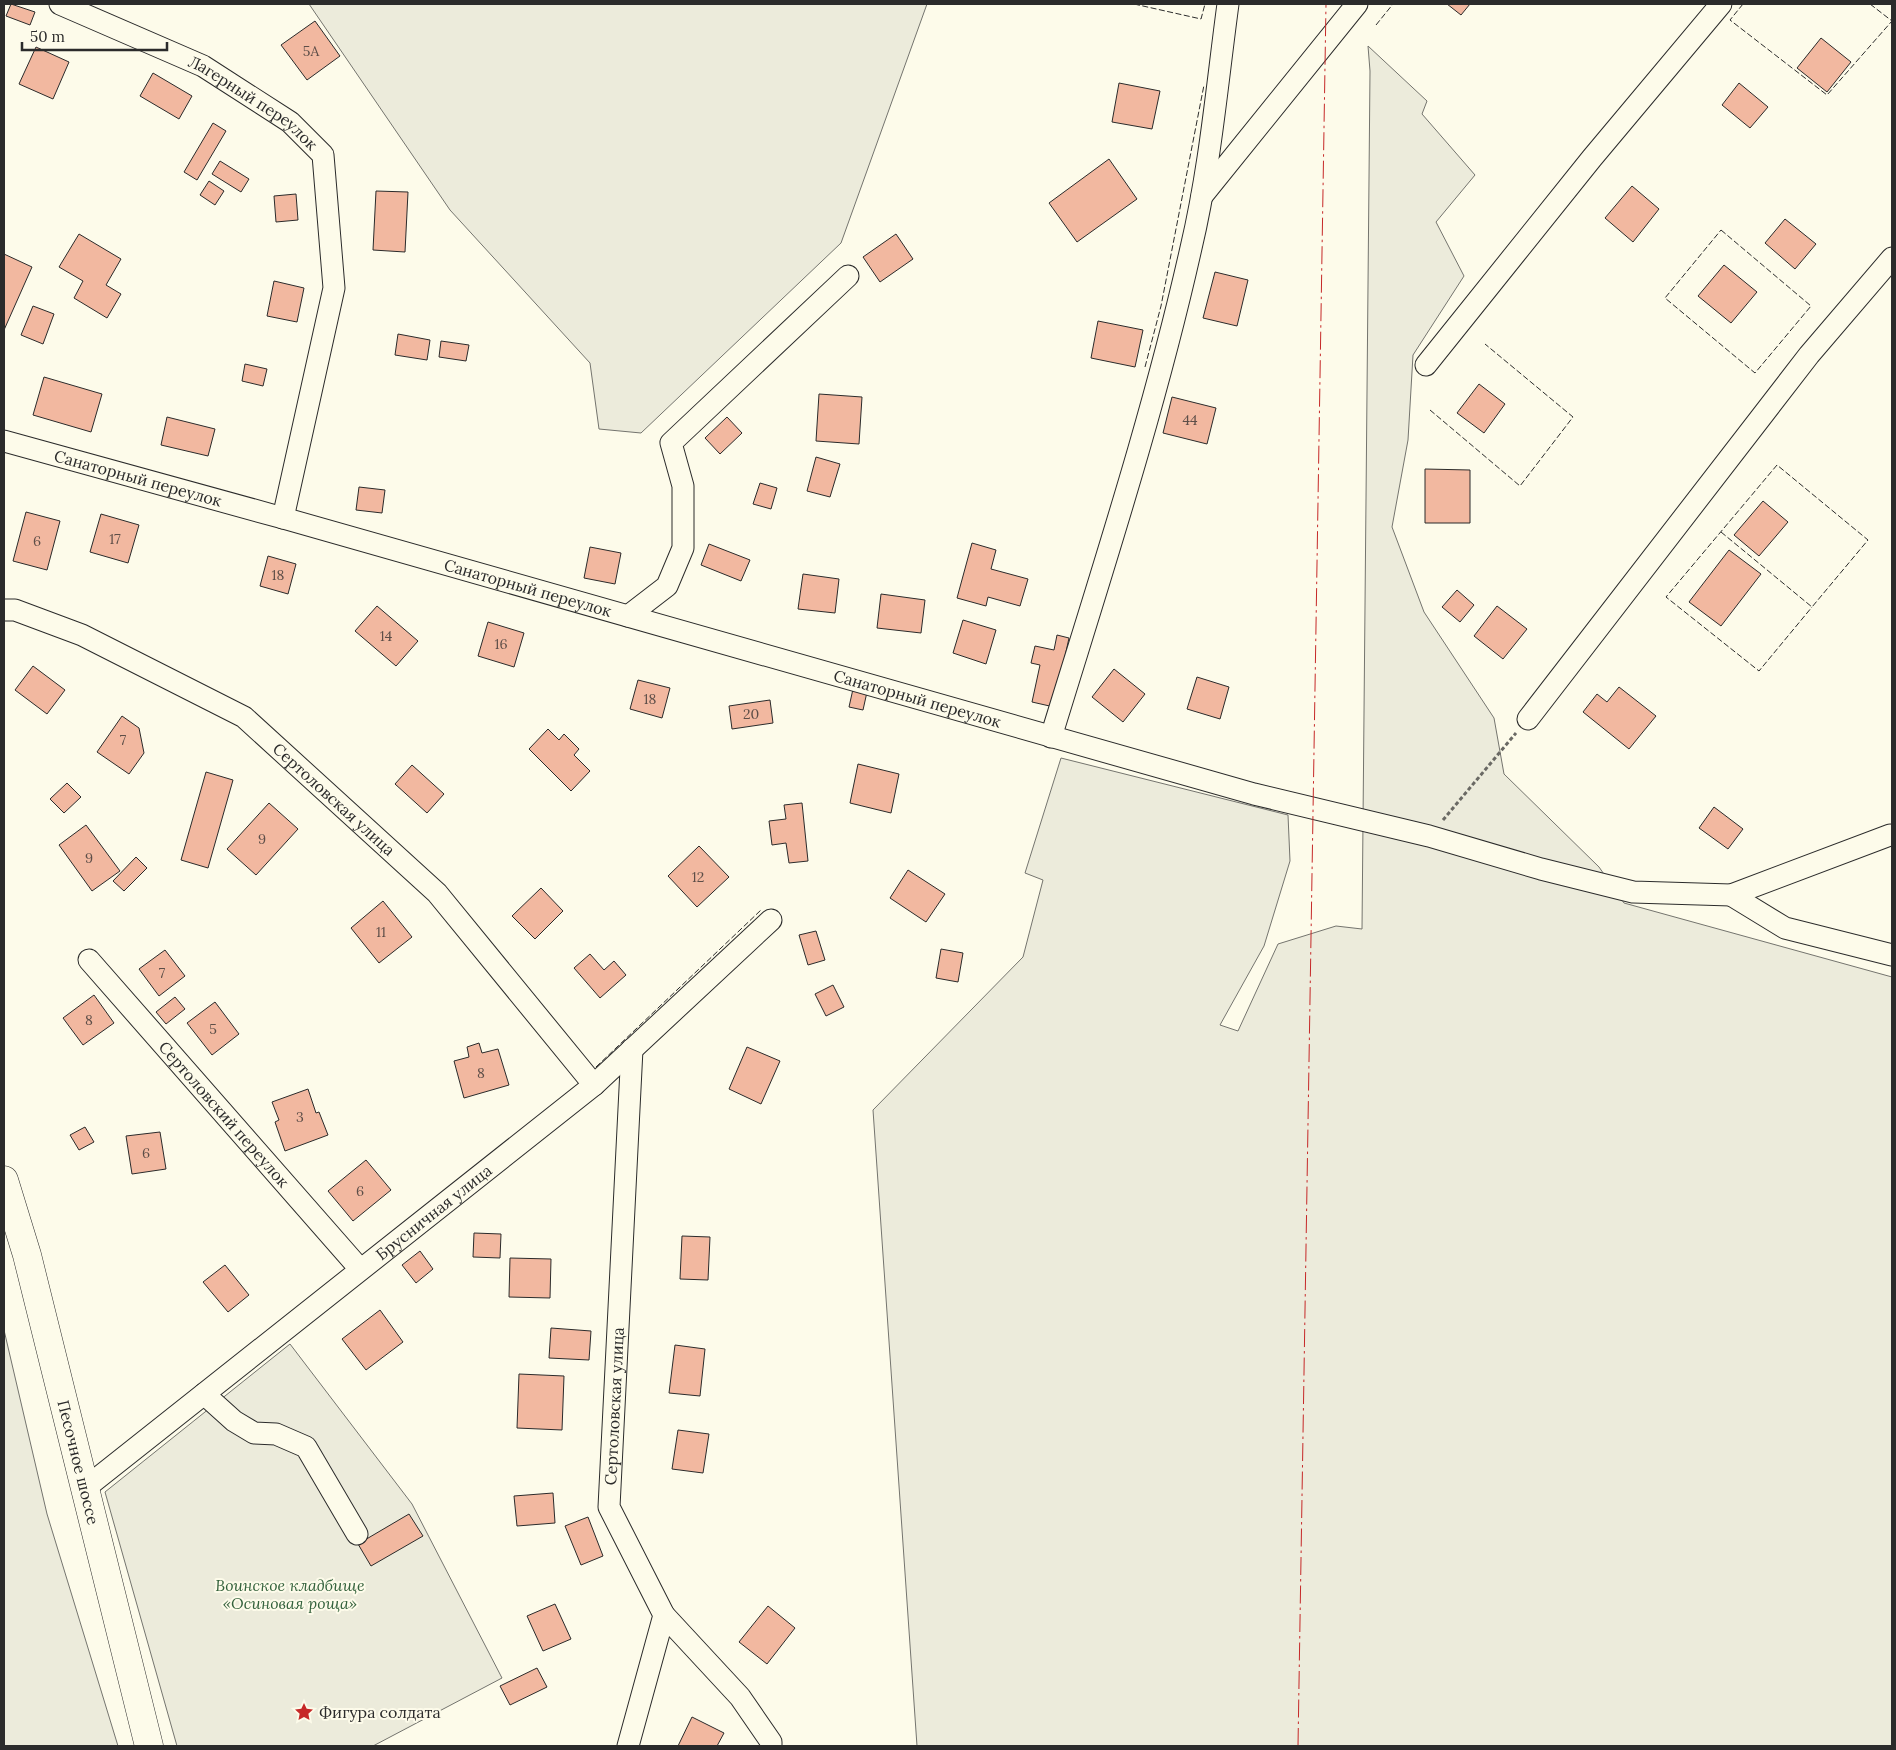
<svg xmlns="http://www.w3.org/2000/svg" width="1896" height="1750" font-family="Lora,serif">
<rect width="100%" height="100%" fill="#fdfbea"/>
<g fill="#ecebdb" stroke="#74746e">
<path d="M 309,4 L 927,4 L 841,243 L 641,433 L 599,429 L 590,363 L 450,210 Z"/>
<path d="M 1368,46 L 1427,101 L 1422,114 L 1475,175 L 1436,222 L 1464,276 L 1413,355 L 1408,440 L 1392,527 L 1424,612 L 1494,718 L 1504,774 L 1599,867 L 1624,903 L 1892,977 L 1892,1746 L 917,1746 L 873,1110 L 1023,957 L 1043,880 L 1025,873 L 1061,758 L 1288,815 L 1290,861 L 1264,946 L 1220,1025 L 1238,1031 L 1278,944 L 1336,926 L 1362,929 L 1370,71 Z"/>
<path d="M 4,1330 L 47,1514 L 118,1746 L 4,1746 Z"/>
<path d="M 290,1344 L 412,1504 L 502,1678 L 373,1746 L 177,1746 L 105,1492 Z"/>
</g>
<g fill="#f2b8a0" stroke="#2b2b2b">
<path d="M 11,4 L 35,12 L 30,25 L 6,16 Z"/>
<path d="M 1447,4 L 1470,4 L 1461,15 Z"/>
<path d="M 315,21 L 340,56 L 307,80 L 281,45 Z"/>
<path d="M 1821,38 L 1851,62 L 1827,92 L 1797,68 Z"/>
<path d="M 36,47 L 69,62 L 53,99 L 19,84 Z"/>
<path d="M 153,73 L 192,96 L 179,119 L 140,96 Z"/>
<path d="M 1119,83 L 1160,91 L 1152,129 L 1112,122 Z"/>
<path d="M 1739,83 L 1768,107 L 1750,128 L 1722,105 Z"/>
<path d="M 213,123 L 226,131 L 197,180 L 184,172 Z"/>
<path d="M 1109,159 L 1137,199 L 1077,242 L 1049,203 Z"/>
<path d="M 220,161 L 249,179 L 241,192 L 212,174 Z"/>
<path d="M 209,181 L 224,191 L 215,205 L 200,195 Z"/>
<path d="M 1632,186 L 1659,209 L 1633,242 L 1605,218 Z"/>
<path d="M 376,191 L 408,192 L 405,252 L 373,250 Z"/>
<path d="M 296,194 L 298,220 L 276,222 L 274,196 Z"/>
<path d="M 1785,219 L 1816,244 L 1795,269 L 1765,243 Z"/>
<path d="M 79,234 L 121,259 L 106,285 L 121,294 L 107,318 L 74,298 L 83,281 L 59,267 Z"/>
<path d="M 896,234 L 913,259 L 880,282 L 863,257 Z"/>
<path d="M 4,254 L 32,267 L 4,330 Z"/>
<path d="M 1724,265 L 1757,292 L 1731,323 L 1698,296 Z"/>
<path d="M 1215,272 L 1248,280 L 1237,326 L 1203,318 Z"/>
<path d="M 274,281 L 304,288 L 297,322 L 267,316 Z"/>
<path d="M 33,306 L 54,314 L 43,344 L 21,335 Z"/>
<path d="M 1098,321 L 1143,330 L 1135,367 L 1091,358 Z"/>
<path d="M 398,334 L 430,340 L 427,360 L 395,355 Z"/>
<path d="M 441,341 L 469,345 L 466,361 L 439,357 Z"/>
<path d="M 245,364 L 267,369 L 263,386 L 242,381 Z"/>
<path d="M 44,377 L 102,394 L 91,432 L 33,415 Z"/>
<path d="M 1479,384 L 1505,404 L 1484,433 L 1457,413 Z"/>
<path d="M 819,394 L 862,397 L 859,444 L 816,441 Z"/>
<path d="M 1172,397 L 1216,408 L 1207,444 L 1163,433 Z"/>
<path d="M 167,417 L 215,429 L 208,456 L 161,445 Z"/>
<path d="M 727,417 L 742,433 L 720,454 L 705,438 Z"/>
<path d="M 816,457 L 840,464 L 830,497 L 807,491 Z"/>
<path d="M 1425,469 L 1470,470 L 1470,523 L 1425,523 Z"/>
<path d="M 760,483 L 777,488 L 771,509 L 753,504 Z"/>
<path d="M 359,487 L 385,490 L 382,513 L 356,510 Z"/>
<path d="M 1763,501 L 1788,522 L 1759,556 L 1734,535 Z"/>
<path d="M 26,512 L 60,521 L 47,570 L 13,561 Z"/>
<path d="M 101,514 L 139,525 L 128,563 L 90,552 Z"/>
<path d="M 972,543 L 996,550 L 991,569 L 1028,579 L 1020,606 L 988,597 L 986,606 L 957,598 Z"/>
<path d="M 709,544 L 750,560 L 741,581 L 701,565 Z"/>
<path d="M 590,547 L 621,553 L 615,584 L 584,578 Z"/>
<path d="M 1729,550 L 1761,574 L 1721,626 L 1689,602 Z"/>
<path d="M 268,556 L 296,564 L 288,594 L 260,586 Z"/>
<path d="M 803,574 L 839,579 L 835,613 L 798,609 Z"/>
<path d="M 1457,590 L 1474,605 L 1460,622 L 1442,607 Z"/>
<path d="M 881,594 L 925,600 L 921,633 L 877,628 Z"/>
<path d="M 377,606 L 418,641 L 396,666 L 355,631 Z"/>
<path d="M 1497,606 L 1527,629 L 1503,659 L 1474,636 Z"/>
<path d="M 963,620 L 996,630 L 986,664 L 953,653 Z"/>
<path d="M 488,622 L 524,633 L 514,667 L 478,656 Z"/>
<path d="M 1057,635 L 1069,638 L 1054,707 L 1032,702 L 1040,665 L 1031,663 L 1035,646 L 1054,650 Z"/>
<path d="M 33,666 L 65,690 L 47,714 L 15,690 Z"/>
<path d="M 1114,669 L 1145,694 L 1123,722 L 1092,697 Z"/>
<path d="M 1197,677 L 1229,687 L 1220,719 L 1187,709 Z"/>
<path d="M 638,680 L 670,688 L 662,718 L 630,709 Z"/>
<path d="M 1619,687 L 1656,716 L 1629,749 L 1583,712 L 1597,694 L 1607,702 Z"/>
<path d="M 853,689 L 867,692 L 863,710 L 849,707 Z"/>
<path d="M 770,700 L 773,723 L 732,729 L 729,706 Z"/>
<path d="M 122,716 L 139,728 L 144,753 L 129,774 L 97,752 Z"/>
<path d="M 548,729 L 559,740 L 564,734 L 579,749 L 574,755 L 590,771 L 571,791 L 529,749 Z"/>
<path d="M 858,764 L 899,774 L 891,813 L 850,803 Z"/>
<path d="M 412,765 L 444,794 L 427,813 L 395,784 Z"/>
<path d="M 206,772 L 233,780 L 208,868 L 181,860 Z"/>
<path d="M 67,783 L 81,797 L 64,813 L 50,799 Z"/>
<path d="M 269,803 L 298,829 L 256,875 L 227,849 Z"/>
<path d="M 802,803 L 808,861 L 789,863 L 786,843 L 772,845 L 769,821 L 786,819 L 784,805 Z"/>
<path d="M 1714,807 L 1743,829 L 1728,849 L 1699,828 Z"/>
<path d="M 86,825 L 120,871 L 92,891 L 59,845 Z"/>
<path d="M 699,846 L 729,877 L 697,907 L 668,876 Z"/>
<path d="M 136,857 L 147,868 L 124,891 L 113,881 Z"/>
<path d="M 908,870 L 945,894 L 926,922 L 890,898 Z"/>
<path d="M 541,888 L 563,911 L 535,939 L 512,916 Z"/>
<path d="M 383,901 L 412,937 L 379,963 L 351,928 Z"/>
<path d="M 816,931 L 825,960 L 808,965 L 799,935 Z"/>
<path d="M 941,949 L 963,953 L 958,982 L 936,978 Z"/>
<path d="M 165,950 L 185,976 L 159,996 L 139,969 Z"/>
<path d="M 590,954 L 604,970 L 614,961 L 626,975 L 600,998 L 574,968 Z"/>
<path d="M 833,985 L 844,1007 L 826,1016 L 815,994 Z"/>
<path d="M 94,995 L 114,1023 L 83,1045 L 63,1018 Z"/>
<path d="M 175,997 L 185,1009 L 166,1024 L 156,1012 Z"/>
<path d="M 215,1002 L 239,1034 L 212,1055 L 187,1023 Z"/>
<path d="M 479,1043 L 482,1053 L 498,1049 L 509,1085 L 464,1098 L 454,1061 L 469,1057 L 467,1047 Z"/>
<path d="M 747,1047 L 780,1061 L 761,1104 L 729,1089 Z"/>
<path d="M 308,1089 L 316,1113 L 319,1112 L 328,1135 L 285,1151 L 275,1122 L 279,1120 L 272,1102 Z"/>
<path d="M 85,1127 L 94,1142 L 79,1150 L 70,1135 Z"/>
<path d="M 160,1132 L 166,1169 L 132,1174 L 126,1136 Z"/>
<path d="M 366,1160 L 391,1190 L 353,1221 L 328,1191 Z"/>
<path d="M 474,1233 L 501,1234 L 500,1258 L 473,1257 Z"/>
<path d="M 682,1236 L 710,1237 L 708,1280 L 680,1279 Z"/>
<path d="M 420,1251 L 433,1269 L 416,1283 L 402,1265 Z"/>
<path d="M 510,1258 L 551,1259 L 550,1298 L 509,1297 Z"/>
<path d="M 225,1265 L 249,1295 L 228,1312 L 203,1282 Z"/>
<path d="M 380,1310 L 403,1342 L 366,1370 L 342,1339 Z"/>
<path d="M 551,1328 L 591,1331 L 589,1360 L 549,1358 Z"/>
<path d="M 675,1345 L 705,1349 L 700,1396 L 669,1393 Z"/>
<path d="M 519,1374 L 564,1376 L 562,1430 L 517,1428 Z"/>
<path d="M 678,1430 L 709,1434 L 703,1473 L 672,1469 Z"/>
<path d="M 553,1493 L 555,1523 L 517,1526 L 514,1496 Z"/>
<path d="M 409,1514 L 423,1536 L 371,1566 L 358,1544 Z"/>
<path d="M 588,1517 L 603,1556 L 581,1565 L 565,1526 Z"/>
<path d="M 555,1604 L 571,1639 L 543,1651 L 527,1616 Z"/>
<path d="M 768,1606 L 795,1628 L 767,1664 L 739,1642 Z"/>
<path d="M 537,1668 L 547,1687 L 510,1705 L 500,1686 Z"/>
<path d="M 692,1717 L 724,1733 L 717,1746 L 678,1746 Z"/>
</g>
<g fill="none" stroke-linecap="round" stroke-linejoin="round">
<g stroke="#2b2b2b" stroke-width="23">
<g id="minor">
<path id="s1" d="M 60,4 L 203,66 L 290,122 L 323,155 L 334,288 L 283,518"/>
<path d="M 1202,196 L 1357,4"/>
<path d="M 1426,365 L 1592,158 L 1721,4"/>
<path id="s2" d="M 4,441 L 283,518 L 1254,794 L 1429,836 L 1541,869 L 1633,892 L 1731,895 L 1890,835"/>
<path id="s3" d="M 4,610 L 15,610 L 82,635 L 244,717 L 437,893 L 594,1085"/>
<path d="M 628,616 L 667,586 L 683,548 L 683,486 L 671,443 L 848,276"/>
<path d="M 1528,719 L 1809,355 L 1892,258"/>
<path d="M 1051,737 C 1101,574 1154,413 1191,248 C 1210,168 1217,85 1228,4"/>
<path d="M 1731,895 L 1785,928 L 1892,955"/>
<path id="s4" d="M 89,960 L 360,1269"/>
<path d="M 204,1394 L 234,1421 L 254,1433 L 276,1434 L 306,1447 L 357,1534"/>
<path id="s5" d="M 84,1489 L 594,1085 L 771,920"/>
<path d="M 664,1615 L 740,1697 L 771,1742 L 771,1746"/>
<path id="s6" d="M 628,1746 L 664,1615 L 609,1507 L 632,1049"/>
</g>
</g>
<g stroke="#2b2b2b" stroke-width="29">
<g id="major">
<path id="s7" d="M 4,1180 L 27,1255 L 149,1746"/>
</g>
</g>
<path stroke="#6a6964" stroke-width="3" stroke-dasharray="4 2.5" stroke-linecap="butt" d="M 1443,820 L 1516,733"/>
<use href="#minor" stroke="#fdfbea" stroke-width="21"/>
<use href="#major" stroke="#fdfbea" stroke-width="28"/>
<g stroke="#2b2b2b" stroke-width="1" stroke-dasharray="6 2.5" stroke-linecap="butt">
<path d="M 1134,4 L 1201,19 L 1205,4"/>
<path d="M 1743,4 L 1730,20 L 1827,95 L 1892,21 L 1870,4"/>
<path d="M 1376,25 L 1393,4"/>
<path d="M 1721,230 L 1811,306 L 1755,373 L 1665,298 Z"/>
<path d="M 1145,367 L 1161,306 L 1204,85"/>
<path d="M 1430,410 L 1520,486 L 1573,417 L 1485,344"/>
<path d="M 1721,532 L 1812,607 L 1868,540 L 1777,465 L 1666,597 L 1759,671 L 1812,607"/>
<path d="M 596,1067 L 761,910"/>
</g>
<path stroke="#c62828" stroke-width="1" stroke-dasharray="18 4 2.5 4" stroke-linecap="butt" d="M 1298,1746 L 1326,4"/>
</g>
<defs>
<g id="sight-bare" transform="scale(1.5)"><path d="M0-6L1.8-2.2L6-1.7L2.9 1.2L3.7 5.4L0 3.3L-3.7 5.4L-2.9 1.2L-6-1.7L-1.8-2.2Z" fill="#c62828" stroke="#fdfbea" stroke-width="2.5" paint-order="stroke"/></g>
</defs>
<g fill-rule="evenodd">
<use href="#sight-bare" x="304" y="1712"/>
</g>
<g text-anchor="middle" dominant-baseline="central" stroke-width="4" stroke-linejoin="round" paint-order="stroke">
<g font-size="14" fill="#5d4e48">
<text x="311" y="51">5А</text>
<text x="1190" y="420">44</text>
<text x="115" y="539">17</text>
<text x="37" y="541">6</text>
<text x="278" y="575">18</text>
<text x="386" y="636">14</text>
<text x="501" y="644">16</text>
<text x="650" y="699">18</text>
<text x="751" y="714">20</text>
<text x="123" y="740">7</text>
<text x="262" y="839">9</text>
<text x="89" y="858">9</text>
<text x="698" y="877">12</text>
<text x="381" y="932">11</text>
<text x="162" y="973">7</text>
<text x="89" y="1020">8</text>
<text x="213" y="1029">5</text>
<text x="481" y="1073">8</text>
<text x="300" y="1117">3</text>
<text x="146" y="1153">6</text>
<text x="360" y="1191">6</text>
</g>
<g font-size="16" fill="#2b2b2b" stroke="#fdfbea">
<text stroke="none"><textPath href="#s1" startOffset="218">Лагерный переулок</textPath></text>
<text stroke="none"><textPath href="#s2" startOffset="139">Санаторный переулок</textPath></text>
<text stroke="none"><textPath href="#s2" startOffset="544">Санаторный переулок</textPath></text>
<text stroke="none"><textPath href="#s2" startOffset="949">Санаторный переулок</textPath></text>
<text stroke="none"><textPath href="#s3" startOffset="386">Сертоловская улица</textPath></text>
<text stroke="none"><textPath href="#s4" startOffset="205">Сертоловский переулок</textPath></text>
<text stroke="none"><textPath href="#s5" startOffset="446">Брусничная улица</textPath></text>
<text stroke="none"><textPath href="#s6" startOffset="358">Сертоловская улица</textPath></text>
<text stroke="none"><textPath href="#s7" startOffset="292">Песочное шоссе</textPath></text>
</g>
<g font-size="16" font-style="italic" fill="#34623c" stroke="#fdfbea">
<text x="290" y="1585">Воинское кладбище<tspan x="290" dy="18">«Осиновая роща»</tspan></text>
</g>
<g font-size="16" fill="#2b2b2b" stroke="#fdfbea" text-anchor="start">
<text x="319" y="1712">Фигура солдата</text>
</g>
</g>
<rect width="1896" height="1750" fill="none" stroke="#2b2b2b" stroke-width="10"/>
<path d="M22 42v8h145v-8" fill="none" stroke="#2b2b2b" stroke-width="2.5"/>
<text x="30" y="42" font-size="15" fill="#2b2b2b" stroke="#fdfbea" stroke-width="4" paint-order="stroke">50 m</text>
</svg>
